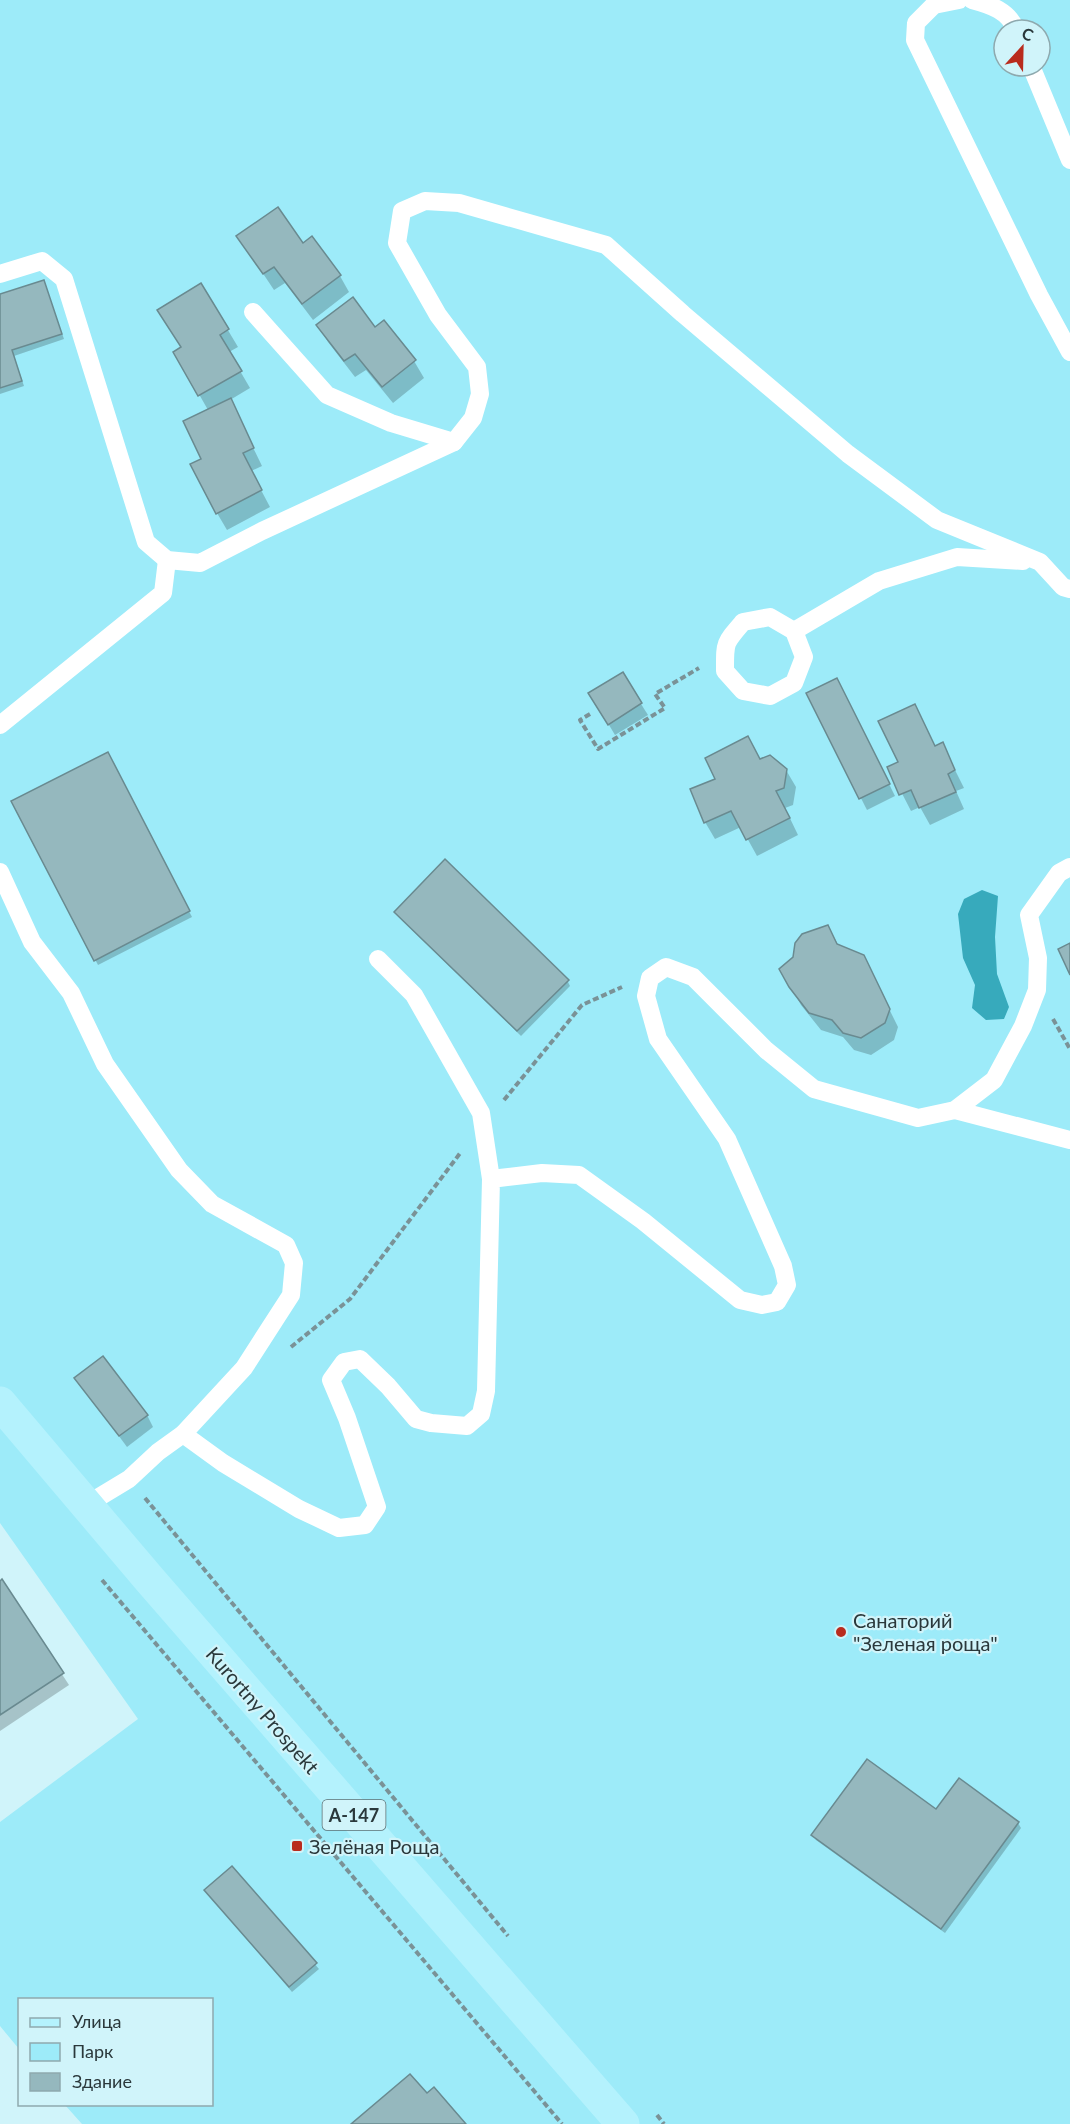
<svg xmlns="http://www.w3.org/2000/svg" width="1070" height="2124" font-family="Lato,sans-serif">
<rect width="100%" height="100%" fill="#d0f4fa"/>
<path fill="#9debf9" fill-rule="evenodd" d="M 0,0 L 1070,0 L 1070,2124 L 82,2124 L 65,2105 L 212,2104 L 212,2000 L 20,2000 L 19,2049 L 0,2026 L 0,1822 L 138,1719 L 0,1523 ZM 1004,30 L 1040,30 L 1040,66 L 1004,66 Z"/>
<path fill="#37aabc" d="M 982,890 L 998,896 L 995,937 L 997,974 L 1009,1007 L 1004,1019 L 986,1020 L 972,1008 L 975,985 L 963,958 L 958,914 L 964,899 Z"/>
<g fill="#0003">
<path d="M 238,236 L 302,245 L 340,276 L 349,292 L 313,320 L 285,283 L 274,290 Z"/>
<path d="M 201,285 L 238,347 L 229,352 L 250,388 L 230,400 L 262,466 L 251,471 L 270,507 L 227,530 L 217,513 L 203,460 L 208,410 L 175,352 L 182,348 Z"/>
<path d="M 46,287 L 64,339 L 14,356 L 24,386 L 0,394 L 0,296 Z"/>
<path d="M 318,325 L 375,329 L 414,361 L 424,378 L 393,403 L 366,370 L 355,377 L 328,342 Z"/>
<path d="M 622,674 L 648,715 L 615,735 L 590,693 Z"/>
<path d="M 843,691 L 895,796 L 867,810 L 808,694 Z"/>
<path d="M 914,705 L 936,748 L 942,744 L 964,788 L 956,791 L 964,809 L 930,825 L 920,807 L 911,811 L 889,768 L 900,763 Z"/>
<path d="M 107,754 L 192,917 L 98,965 L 13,802 Z"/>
<path d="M 761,761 L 786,770 L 796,787 L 793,805 L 785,808 L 798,835 L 757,856 L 741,827 L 715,839 L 705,822 Z"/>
<path d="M 396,912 L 567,980 L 570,986 L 521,1036 L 399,917 Z"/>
<path d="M 828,927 L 839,946 L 863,956 L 898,1027 L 894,1040 L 871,1055 L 854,1050 L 843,1037 L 821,1030 L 801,1005 L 781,969 Z"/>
<path d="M 76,1378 L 147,1415 L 153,1427 L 127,1447 Z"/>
<path d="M 1,1581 L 69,1685 L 0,1731 L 0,1582 Z"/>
<path d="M 937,1811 L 1018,1823 L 1021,1828 L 945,1933 L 816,1840 L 813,1835 Z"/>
<path d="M 232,1868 L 319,1969 L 292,1992 L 209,1895 Z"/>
</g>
<g fill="#95b8be" stroke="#698a90" stroke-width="1.5">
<path d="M 278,207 L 303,243 L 312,236 L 341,275 L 302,304 L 274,267 L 263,274 L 236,236 Z"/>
<path d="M 44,280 L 62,334 L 12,350 L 22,381 L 0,388 L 0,294 Z"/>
<path d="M 201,283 L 229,329 L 220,335 L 242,371 L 198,396 L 173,352 L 181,347 L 157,310 Z"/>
<path d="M 353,297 L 375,327 L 384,320 L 416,360 L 382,387 L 355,354 L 344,361 L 316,325 Z"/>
<path d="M 231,398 L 254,448 L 243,453 L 262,490 L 216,514 L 190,464 L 201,459 L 183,421 Z"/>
<path d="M 623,672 L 642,703 L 608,725 L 588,693 Z"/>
<path d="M 837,678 L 890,784 L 859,799 L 806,693 Z"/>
<path d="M 915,704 L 935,746 L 943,742 L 955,770 L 948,774 L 956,792 L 919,808 L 911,790 L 899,795 L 887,767 L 898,762 L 878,721 Z"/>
<path d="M 748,736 L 760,759 L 770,755 L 787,769 L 784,788 L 776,791 L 790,818 L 746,840 L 731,811 L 704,823 L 690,789 L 715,779 L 705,758 Z"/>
<path d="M 108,752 L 190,911 L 94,961 L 11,801 Z"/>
<path d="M 445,859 L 569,980 L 517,1031 L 394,912 Z"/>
<path d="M 828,925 L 837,944 L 864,955 L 890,1009 L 885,1023 L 861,1038 L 843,1033 L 832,1020 L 809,1013 L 789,987 L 779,969 L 793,957 L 795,943 L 802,934 Z"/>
<path d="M 1070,943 L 1070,975 L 1058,949 Z"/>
<path d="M 103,1356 L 148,1415 L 119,1436 L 74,1378 Z"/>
<path d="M 2,1579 L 64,1673 L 0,1715 L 0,1581 Z"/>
<path d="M 867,1759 L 936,1809 L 959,1778 L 1019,1822 L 941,1929 L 811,1835 Z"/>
<path d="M 232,1866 L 317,1963 L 289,1987 L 204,1890 Z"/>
<path d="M 410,2074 L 427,2093 L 434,2087 L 466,2124 L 351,2124 Z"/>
</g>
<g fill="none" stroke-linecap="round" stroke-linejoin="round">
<g stroke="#7a9297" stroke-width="4" stroke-dasharray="6 3" stroke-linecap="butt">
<path d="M 590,714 L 580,720 L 598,749 L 665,708 L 655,694 L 699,668"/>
<path d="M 1053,1019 L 1070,1049"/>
<path d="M 504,1100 L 582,1005 L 622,987"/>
<path d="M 291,1347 L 350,1299 L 461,1152"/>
<path d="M 145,1498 L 508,1936"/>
<path d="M 102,1580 L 562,2124"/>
<path d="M 657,2115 L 664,2124"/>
</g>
<g stroke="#fff" stroke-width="18">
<path d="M 959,0 L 934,5 L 916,23 L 915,40 L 1039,295 L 1070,352"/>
<path d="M 972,0 C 991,5 1009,11 1016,30"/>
<path d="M 1031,66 L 1070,160"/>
<path d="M 0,274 L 42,261 L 64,279 L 146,542 L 167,560 L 200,563 L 262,531 L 454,442"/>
<path d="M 253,312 L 327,395 L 391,423 L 454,442 L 473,418 L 480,394 L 477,367 L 438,315 L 397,243 L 402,211 L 425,201 L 459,203 L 606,245 L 683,314 L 848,454 L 937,520 L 1040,562 L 1063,587 L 1070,589"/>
<path d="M 770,617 L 794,631 L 804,657 L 794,683 L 770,696 L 743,691 L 725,671 C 725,642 724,644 743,622 Z"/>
<path d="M 794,631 L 879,581 L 957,557 L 1023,561"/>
<path d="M 0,725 L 163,593 L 167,560"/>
<path d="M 0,872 L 32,942 L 71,993 L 105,1064 L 179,1170 L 212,1204 L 286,1245 L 294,1263 L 291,1295 L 244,1368 L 183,1434 L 158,1452 L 129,1479 L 86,1505"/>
<path d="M 378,959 L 414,995 L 481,1113 L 491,1179"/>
<path d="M 955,1110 L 1070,1140"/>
<path d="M 183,1434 L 223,1463 L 299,1509 L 339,1528 L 365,1525 L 377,1507 L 347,1418 L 331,1380 L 344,1362 L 360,1359 L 388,1386 L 416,1419 L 431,1423 L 467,1426 L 481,1414 L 486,1391 L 491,1179 L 542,1173 L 579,1175 L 643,1221 L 740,1300 L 762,1305 L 777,1302 L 787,1285 L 783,1266 L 727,1139 L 658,1039 L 646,996 L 650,978 L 666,967 L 693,977 L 766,1050 L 814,1089 L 918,1118 L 955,1110 L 994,1080 L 1023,1026 L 1037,990 L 1038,958 L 1029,915 L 1059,873 L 1070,867"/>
</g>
<path stroke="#b4f2fd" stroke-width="33" d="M 0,1403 L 150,1580 L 623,2124"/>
</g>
<g fill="#b92c1e" stroke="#d0f4fa" stroke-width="2">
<circle cx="841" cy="1632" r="6"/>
<rect x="291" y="1840" width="12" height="12" rx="3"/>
</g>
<g text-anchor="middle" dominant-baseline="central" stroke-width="4.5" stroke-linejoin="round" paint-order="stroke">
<rect fill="#d0f4fa" stroke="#5c7074" stroke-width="1.5" x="322.5" y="1800" width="63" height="30" rx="4.5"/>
<g font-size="18" font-weight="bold" fill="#2a383b">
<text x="354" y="1815">А-147</text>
</g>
<g font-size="20" fill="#2a383b" stroke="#d0f4fa" text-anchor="start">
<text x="853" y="1620">Санаторий<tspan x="853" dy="23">"Зеленая роща"</tspan></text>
<text x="309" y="1846">Зелёная Роща</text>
</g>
<g font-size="20" fill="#2a383b" stroke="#d0f4fa">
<text transform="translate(263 1710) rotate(49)">Kurortny Prospekt</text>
</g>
</g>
<rect x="18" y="1998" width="195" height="108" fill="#d0f4fa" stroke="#8ea9ae" stroke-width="1.5"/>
<rect x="30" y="2018" width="30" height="9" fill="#b4f2fd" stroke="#8ea9ae" stroke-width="1.5"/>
<text x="72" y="2028" font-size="18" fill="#2a383b">Улица</text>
<rect x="30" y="2043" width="30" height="18" fill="#9debf9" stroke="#8ea9ae" stroke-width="1.5"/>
<text x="72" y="2058" font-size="18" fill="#2a383b">Парк</text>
<rect x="30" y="2073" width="30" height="18" fill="#95b8be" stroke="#8ea9ae" stroke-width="1.5"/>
<text x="72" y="2088" font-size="18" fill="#2a383b">Здание</text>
<g transform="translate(1022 48) rotate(22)"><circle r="28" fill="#d0f4fa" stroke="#8ea9ae" stroke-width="1.5"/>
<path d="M0-4.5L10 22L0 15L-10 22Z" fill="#b92c1e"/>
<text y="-9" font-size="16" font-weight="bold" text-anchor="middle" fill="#2a383b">С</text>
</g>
</svg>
